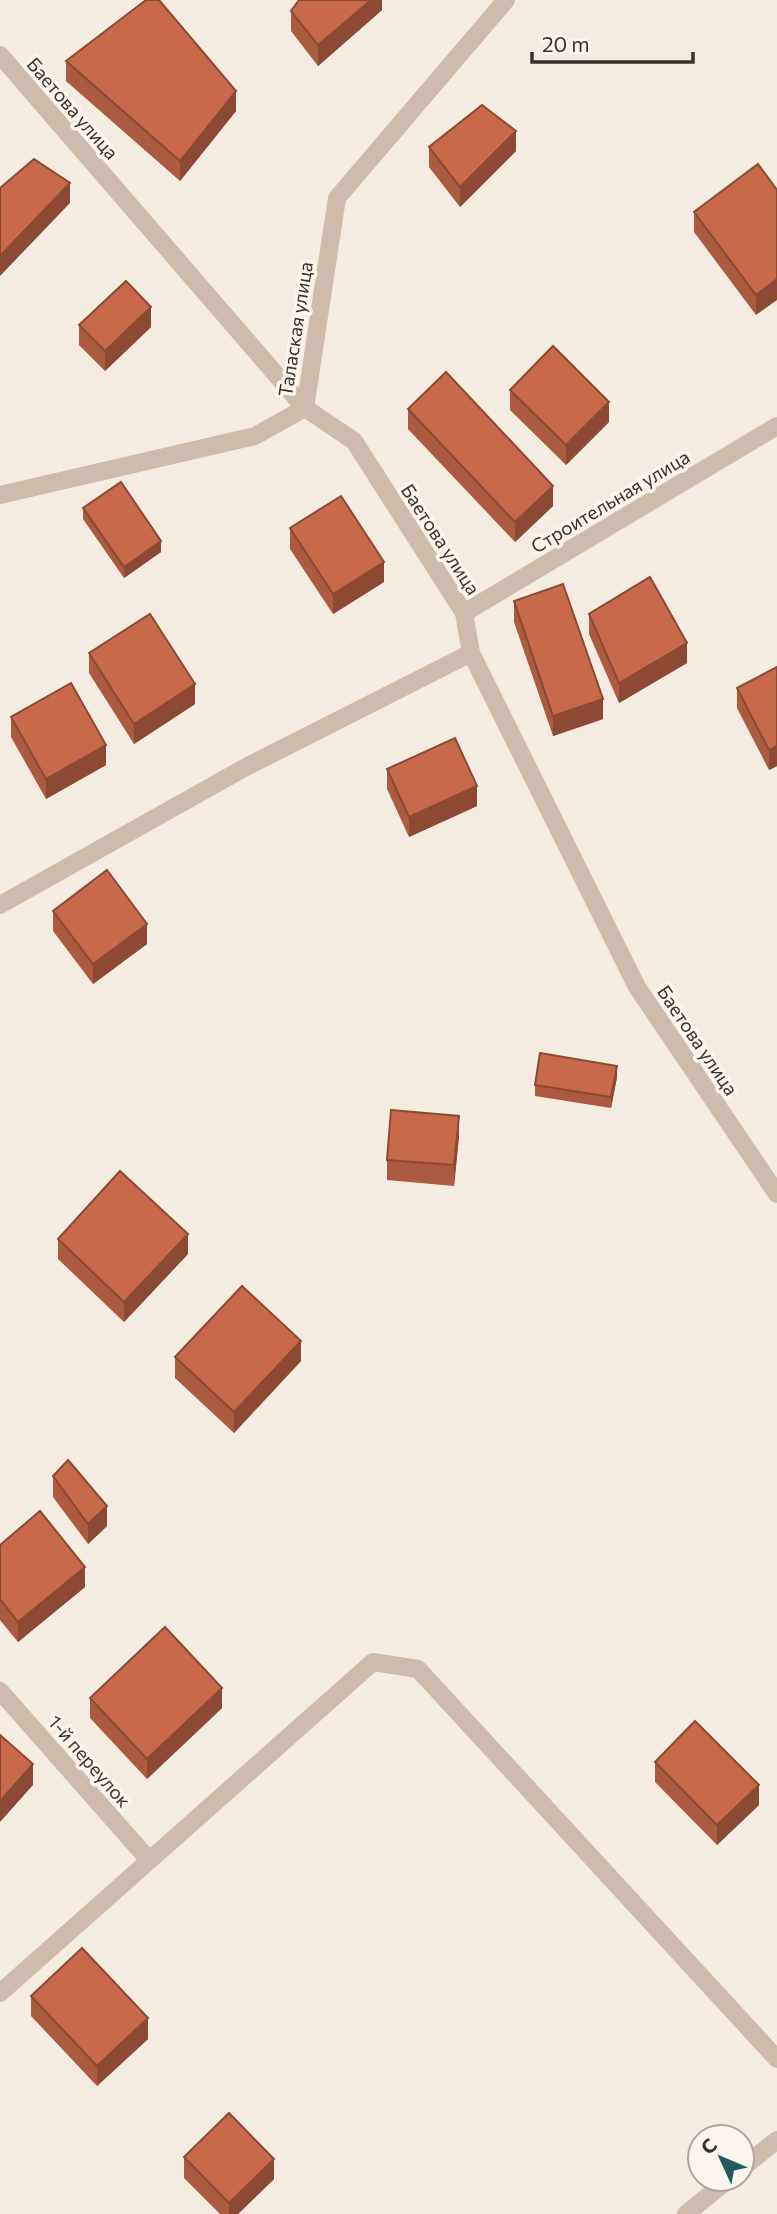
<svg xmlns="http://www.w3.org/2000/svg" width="777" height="2214" font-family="Commissioner,sans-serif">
<rect width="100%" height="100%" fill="#f4ebe1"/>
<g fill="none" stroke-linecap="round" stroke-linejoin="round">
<g stroke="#cdbbac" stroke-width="18">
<path d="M 0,55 L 305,408 L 354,441 L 464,613 L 471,653 L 637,987 L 777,1194"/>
<path d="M 0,495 L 255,436 L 305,408 L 337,198 L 506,0"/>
<path d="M 464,613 L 777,426"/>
<path d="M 0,905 L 246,767 L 471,653"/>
<path d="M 0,1691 L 149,1860"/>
<path d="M 0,1993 L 373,1662 L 418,1669 L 777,2059"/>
<path d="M 742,2168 L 777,2140"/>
<path d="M 686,2214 L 729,2179"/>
</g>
</g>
<g fill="#ac5a40">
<path d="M 382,0 L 382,10 L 318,66 L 291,31 L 291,11 Z"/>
<path d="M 66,61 L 236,111 L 180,181 L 66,81 Z"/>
<path d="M 429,147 L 516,151 L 460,207 L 429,167 Z"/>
<path d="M 777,190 L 756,315 L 694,232 L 694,212 Z"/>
<path d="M 79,325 L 151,327 L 105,371 L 79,345 Z"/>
<path d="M 510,390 L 609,422 L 566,465 L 510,410 Z"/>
<path d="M 408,409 L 553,506 L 515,542 L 408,429 Z"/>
<path d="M 83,508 L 161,552 L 124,578 L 83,519 Z"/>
<path d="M 290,528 L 384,582 L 333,614 L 290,549 Z"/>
<path d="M 514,601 L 603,719 L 553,736 L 514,622 Z"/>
<path d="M 589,614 L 687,663 L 619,703 L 589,634 Z"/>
<path d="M 89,653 L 195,704 L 134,744 L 89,673 Z"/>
<path d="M 777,667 L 777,766 L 769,770 L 737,708 L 737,688 Z"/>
<path d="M 11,717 L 106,765 L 46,799 L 11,737 Z"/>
<path d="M 387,769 L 477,806 L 409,837 L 387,789 Z"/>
<path d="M 53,911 L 147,944 L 93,984 L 53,931 Z"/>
<path d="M 617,1077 L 611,1108 L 535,1096 L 535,1085 Z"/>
<path d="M 459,1136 L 454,1186 L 387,1180 L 387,1160 Z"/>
<path d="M 58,1239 L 188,1254 L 124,1322 L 58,1259 Z"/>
<path d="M 175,1357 L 301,1361 L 234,1433 L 175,1378 Z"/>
<path d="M 53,1476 L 107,1526 L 88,1544 L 53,1497 Z"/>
<path d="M 0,1545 L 85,1587 L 18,1642 L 0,1620 Z"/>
<path d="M 90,1698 L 222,1708 L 147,1779 L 90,1718 Z"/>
<path d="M 655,1762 L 759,1805 L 717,1845 L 655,1782 Z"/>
<path d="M 31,1996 L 148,2039 L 97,2086 L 31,2016 Z"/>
<path d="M 184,2157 L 274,2179 L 238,2214 L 220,2214 L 184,2178 Z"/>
</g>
<g fill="#8c4a34">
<path d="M 371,0 L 382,0 L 382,10 L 318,66 L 318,45 Z"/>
<path d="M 236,91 L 236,111 L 180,181 L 180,161 Z"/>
<path d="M 516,131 L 516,151 L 460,207 L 460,187 Z"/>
<path d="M 70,183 L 70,203 L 0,276 L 0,256 Z"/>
<path d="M 777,279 L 777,300 L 756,315 L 756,295 Z"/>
<path d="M 151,307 L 151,327 L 105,371 L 105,351 Z"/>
<path d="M 609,402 L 609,422 L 566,465 L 566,445 Z"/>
<path d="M 553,486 L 553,506 L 515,542 L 515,522 Z"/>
<path d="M 161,541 L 161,552 L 124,578 L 124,567 Z"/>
<path d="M 384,562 L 384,582 L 333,614 L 333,594 Z"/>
<path d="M 687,643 L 687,663 L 619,703 L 619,683 Z"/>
<path d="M 195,684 L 195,704 L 134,744 L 134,724 Z"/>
<path d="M 603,699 L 603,719 L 553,736 L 553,716 Z"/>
<path d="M 106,745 L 106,765 L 46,799 L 46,779 Z"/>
<path d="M 777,746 L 777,766 L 769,770 L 769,750 Z"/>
<path d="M 477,786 L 477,806 L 409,837 L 409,817 Z"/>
<path d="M 147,924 L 147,944 L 93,984 L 93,964 Z"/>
<path d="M 617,1066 L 617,1077 L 611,1108 L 611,1097 Z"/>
<path d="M 459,1116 L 459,1136 L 454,1186 L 454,1165 Z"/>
<path d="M 188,1234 L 188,1254 L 124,1322 L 124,1302 Z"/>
<path d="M 301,1341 L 301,1361 L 234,1433 L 234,1412 Z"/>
<path d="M 107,1506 L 107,1526 L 88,1544 L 88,1524 Z"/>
<path d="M 85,1567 L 85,1587 L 18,1642 L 18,1622 Z"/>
<path d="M 222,1688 L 222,1708 L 147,1779 L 147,1759 Z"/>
<path d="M 33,1764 L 33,1785 L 0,1822 L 0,1801 Z"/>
<path d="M 759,1785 L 759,1805 L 717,1845 L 717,1825 Z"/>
<path d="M 148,2018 L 148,2039 L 97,2086 L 97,2066 Z"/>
<path d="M 274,2159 L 274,2179 L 238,2214 L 229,2214 L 229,2203 Z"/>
</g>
<g fill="#c8694b" stroke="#8c4a34" stroke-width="2">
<path d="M 146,0 L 159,0 L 236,91 L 180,161 L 66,61 Z"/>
<path d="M 299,0 L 371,0 L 318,45 L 291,11 Z"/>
<path d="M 482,105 L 516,131 L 460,187 L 429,147 Z"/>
<path d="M 34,159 L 70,183 L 0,256 L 0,188 Z"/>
<path d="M 758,164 L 777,190 L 777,279 L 756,295 L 694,212 Z"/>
<path d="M 126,281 L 151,307 L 105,351 L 79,325 Z"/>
<path d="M 553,346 L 609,402 L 566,445 L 510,390 Z"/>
<path d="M 446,372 L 553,486 L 515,522 L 408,409 Z"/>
<path d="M 121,482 L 161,541 L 124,567 L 83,508 Z"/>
<path d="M 341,496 L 384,562 L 333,594 L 290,528 Z"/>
<path d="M 650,577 L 687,643 L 619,683 L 589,614 Z"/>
<path d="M 563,584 L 603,699 L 553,716 L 514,601 Z"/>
<path d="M 150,614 L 195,684 L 134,724 L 89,653 Z"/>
<path d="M 777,667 L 777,746 L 769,750 L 737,688 Z"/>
<path d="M 71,683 L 106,745 L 46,779 L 11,717 Z"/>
<path d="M 455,738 L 477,786 L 409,817 L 387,769 Z"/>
<path d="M 107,870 L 147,924 L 93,964 L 53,911 Z"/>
<path d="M 540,1053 L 617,1066 L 611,1097 L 535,1085 Z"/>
<path d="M 391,1110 L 459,1116 L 454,1165 L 387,1160 Z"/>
<path d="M 120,1171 L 188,1234 L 124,1302 L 58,1239 Z"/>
<path d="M 242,1286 L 301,1341 L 234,1412 L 175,1357 Z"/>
<path d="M 68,1460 L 107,1506 L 88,1524 L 53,1476 Z"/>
<path d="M 40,1511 L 85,1567 L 18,1622 L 0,1599 L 0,1545 Z"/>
<path d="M 165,1627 L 222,1688 L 147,1759 L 90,1698 Z"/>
<path d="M 695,1721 L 759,1785 L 717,1825 L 655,1762 Z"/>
<path d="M 0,1735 L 33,1764 L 0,1801 Z"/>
<path d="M 82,1948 L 148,2018 L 97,2066 L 31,1996 Z"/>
<path d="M 229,2113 L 274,2159 L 229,2203 L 184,2157 Z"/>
</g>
<g text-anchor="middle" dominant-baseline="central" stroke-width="7" stroke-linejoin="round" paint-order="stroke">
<g font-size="19" fill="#3b302b" stroke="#fbf5ee">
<text transform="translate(73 108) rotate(49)">Баетова улица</text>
<text transform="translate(295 329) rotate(-81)">Талаская улица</text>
<text transform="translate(610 501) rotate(-31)">Строительная улица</text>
<text transform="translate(441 539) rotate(57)">Баетова улица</text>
<text transform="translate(698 1040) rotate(56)">Баетова улица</text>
<text transform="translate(90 1761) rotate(49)">1-й переулок</text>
</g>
</g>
<g transform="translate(721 2158) rotate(314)"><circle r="33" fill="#fbf5ee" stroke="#aea6a0" stroke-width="2"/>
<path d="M0-5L12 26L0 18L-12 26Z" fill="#1f5a5e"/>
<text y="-10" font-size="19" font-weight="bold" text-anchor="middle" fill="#3b302b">С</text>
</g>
<path d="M532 52v10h161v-10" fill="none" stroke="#3b302b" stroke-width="3.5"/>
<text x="542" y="52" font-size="21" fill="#3b302b" stroke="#fbf5ee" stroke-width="5" paint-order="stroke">20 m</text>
</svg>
